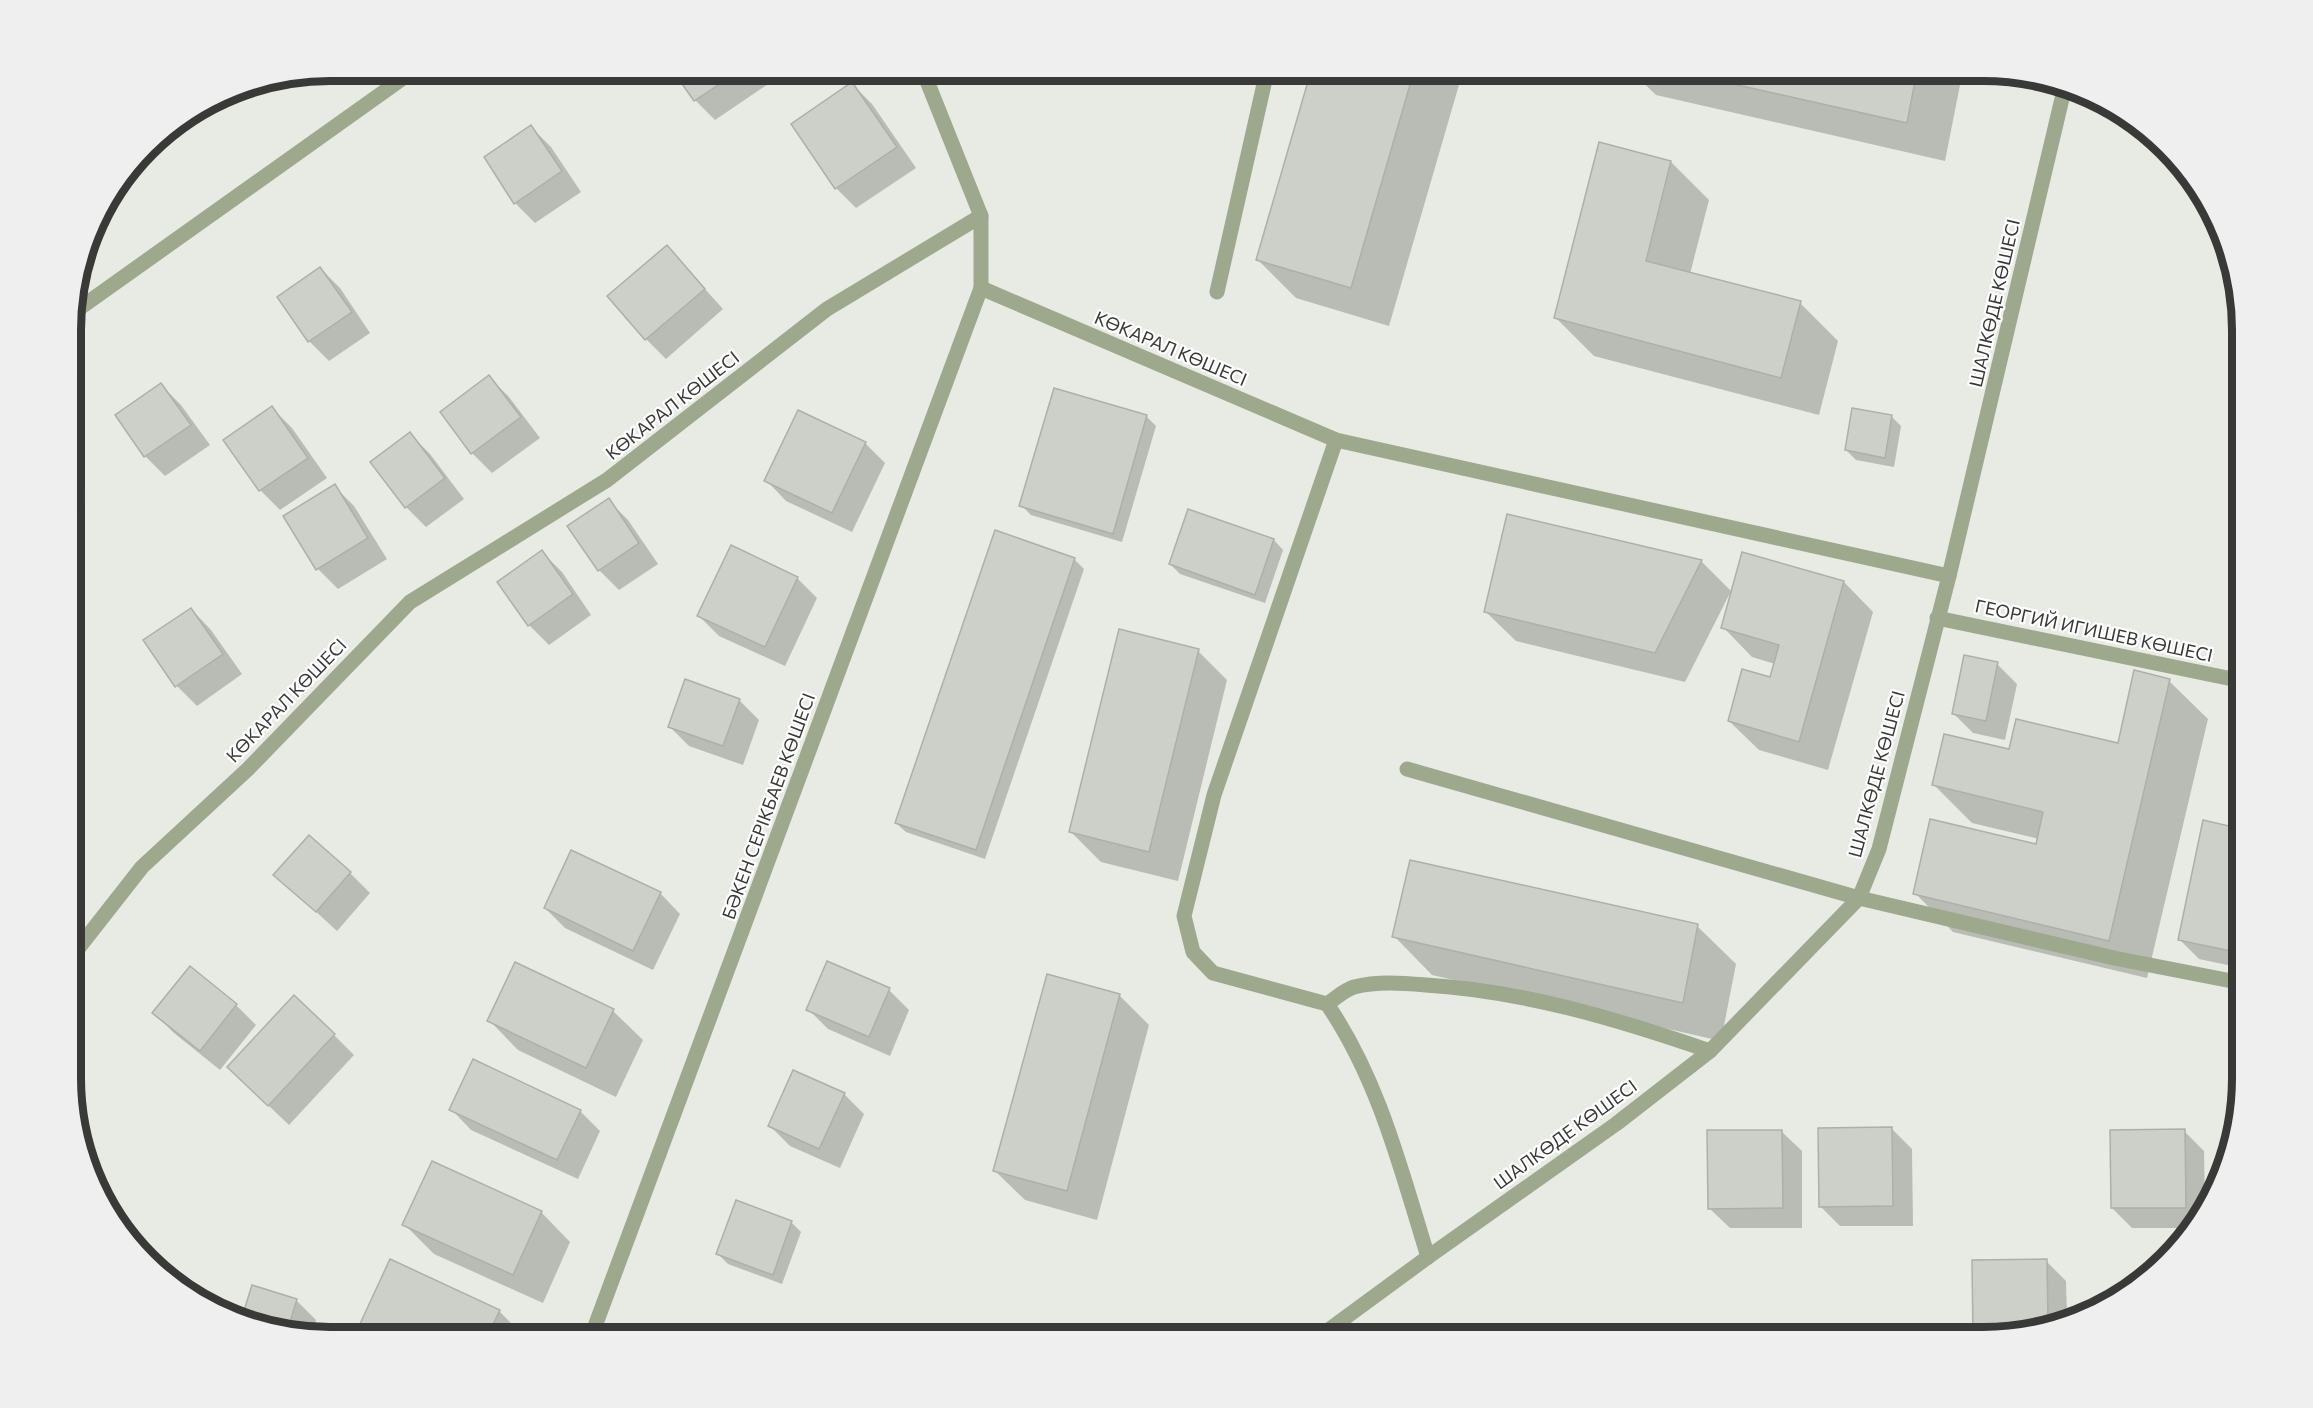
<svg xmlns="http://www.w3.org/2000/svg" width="2313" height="1408" font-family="Commissioner,sans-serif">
<rect width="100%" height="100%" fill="#e7ebe3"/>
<g fill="#0003">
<path d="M 674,71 L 767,71 L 774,80 L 715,120 L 695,100 Z"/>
<path d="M 1312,71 L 1463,71 L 1389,326 L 1296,298 L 1258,260 Z"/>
<path d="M 1631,71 L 1946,71 L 1960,85 L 1945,161 L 1656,95 Z"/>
<path d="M 852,84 L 872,104 L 916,168 L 856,208 L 836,188 Z"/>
<path d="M 531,127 L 551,147 L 581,192 L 535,223 L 515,203 Z"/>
<path d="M 1671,162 L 1709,200 L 1690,274 L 1800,303 L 1838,341 L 1819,415 L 1594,356 L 1556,318 Z"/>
<path d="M 667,247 L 723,309 L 666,359 L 646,339 Z"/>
<path d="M 320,268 L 340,288 L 370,333 L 329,361 L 309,341 L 279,297 Z"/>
<path d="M 489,377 L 509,397 L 540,438 L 492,473 L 472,453 Z"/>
<path d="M 161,385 L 181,405 L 210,445 L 165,476 L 145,456 L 117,415 Z"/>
<path d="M 1055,390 L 1147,417 L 1156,426 L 1122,542 L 1031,515 L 1021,505 Z"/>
<path d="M 272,408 L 292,428 L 327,478 L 280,510 L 260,490 L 225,440 Z"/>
<path d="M 1891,416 L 1901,426 L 1894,467 L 1856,460 L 1846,450 Z"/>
<path d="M 410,434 L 430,454 L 464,499 L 426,527 L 406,507 Z"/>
<path d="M 865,443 L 885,463 L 852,532 L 786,501 L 766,480 Z"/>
<path d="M 334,486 L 354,506 L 387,559 L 338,589 L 318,569 Z"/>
<path d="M 608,500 L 628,520 L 658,564 L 619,590 L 599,570 Z"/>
<path d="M 1189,510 L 1274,540 L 1283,550 L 1265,603 L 1180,574 L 1170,564 Z"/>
<path d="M 542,552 L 562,572 L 591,615 L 549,645 L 529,625 L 499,582 Z"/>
<path d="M 1743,554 L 1844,582 L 1873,612 L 1828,770 L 1759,750 L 1729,721 L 1771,679 L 1775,664 L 1752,657 L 1723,627 Z"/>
<path d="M 1074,559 L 1084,569 L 985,859 L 906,832 L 896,823 Z"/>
<path d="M 1701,561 L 1731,591 L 1685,682 L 1516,641 L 1486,612 Z"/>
<path d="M 797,578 L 817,598 L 785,666 L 719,636 L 699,616 Z"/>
<path d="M 191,609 L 211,630 L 242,674 L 197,706 L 177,686 Z"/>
<path d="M 1198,651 L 1227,680 L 1178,881 L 1101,862 L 1071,832 Z"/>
<path d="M 1997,664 L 2017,684 L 2005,740 L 1973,733 L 1953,713 Z"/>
<path d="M 2169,681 L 2208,719 L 2147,978 L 1953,932 L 1915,893 L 2037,846 L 2039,839 L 1972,823 L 1934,785 L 2119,745 Z"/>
<path d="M 739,700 L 759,720 L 743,765 L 689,746 L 669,726 Z"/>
<path d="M 2242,830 L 2242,968 L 2199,959 L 2179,939 Z"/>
<path d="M 350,873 L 370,893 L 337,931 L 276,875 Z"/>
<path d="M 660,893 L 680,914 L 653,970 L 565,928 L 545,908 Z"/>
<path d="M 1697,926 L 1736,964 L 1721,1041 L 1432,975 L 1394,936 Z"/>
<path d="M 889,990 L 909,1010 L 890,1056 L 828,1029 L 808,1009 Z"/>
<path d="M 1119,995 L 1149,1025 L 1097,1220 L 1025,1200 L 995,1171 Z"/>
<path d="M 236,1005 L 256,1025 L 220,1070 L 174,1033 L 154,1013 Z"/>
<path d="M 613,1011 L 643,1040 L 616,1097 L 518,1050 L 489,1020 Z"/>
<path d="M 334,1035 L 354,1055 L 289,1125 L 249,1087 Z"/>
<path d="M 844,1094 L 864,1114 L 840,1168 L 790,1146 L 770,1126 Z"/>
<path d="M 451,1109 L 580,1111 L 600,1131 L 578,1179 L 471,1130 Z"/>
<path d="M 1892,1129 L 1912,1149 L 1913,1226 L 1840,1226 L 1820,1206 Z"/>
<path d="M 1781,1131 L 1802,1151 L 1802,1228 L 1730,1228 L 1709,1208 Z"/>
<path d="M 2184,1131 L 2204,1151 L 2205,1211 L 2192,1228 L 2132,1228 L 2112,1208 Z"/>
<path d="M 541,1212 L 570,1242 L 543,1303 L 434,1254 L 404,1224 Z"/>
<path d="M 791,1222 L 801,1232 L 782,1284 L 728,1264 L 718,1254 Z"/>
<path d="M 2046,1261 L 2066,1281 L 2067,1317 L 1999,1337 L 1975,1337 Z"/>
<path d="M 296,1300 L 316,1320 L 312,1335 L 263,1329 Z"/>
<path d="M 499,1311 L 525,1337 L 373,1337 L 360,1325 Z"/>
</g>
<g fill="#cdd0c9" stroke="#acb0a8" stroke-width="1.5">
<path d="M 673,71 L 739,71 L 694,101 Z"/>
<path d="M 1311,71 L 1414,71 L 1351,288 L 1256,260 Z"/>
<path d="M 1675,71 L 1917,71 L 1907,123 Z"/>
<path d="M 852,82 L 897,147 L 835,189 L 791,124 Z"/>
<path d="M 531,125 L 562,171 L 514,204 L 484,157 Z"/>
<path d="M 1599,142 L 1671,161 L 1646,261 L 1801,301 L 1781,378 L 1554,318 Z"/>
<path d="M 667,245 L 705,289 L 645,340 L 607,296 Z"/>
<path d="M 320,267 L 352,312 L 308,342 L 277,297 Z"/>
<path d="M 489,375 L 521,417 L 471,454 L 440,412 Z"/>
<path d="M 161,383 L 191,425 L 144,457 L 115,415 Z"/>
<path d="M 1054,388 L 1147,415 L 1113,534 L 1019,506 Z"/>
<path d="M 272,406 L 308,458 L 259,491 L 223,440 Z"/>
<path d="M 1852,408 L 1892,415 L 1885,458 L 1845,450 Z"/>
<path d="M 798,410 L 866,442 L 832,513 L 764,481 Z"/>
<path d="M 410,432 L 445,478 L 405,508 L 370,462 Z"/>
<path d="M 335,484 L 368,538 L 316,570 L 283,516 Z"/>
<path d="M 609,498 L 639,543 L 598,571 L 567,526 Z"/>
<path d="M 1188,509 L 1274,539 L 1255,595 L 1169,564 Z"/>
<path d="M 1507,514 L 1702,560 L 1655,653 L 1484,612 Z"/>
<path d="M 995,530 L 1075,558 L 976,850 L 895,823 Z"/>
<path d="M 731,545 L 798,577 L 765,647 L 697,616 Z"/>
<path d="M 542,550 L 573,594 L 528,626 L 497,582 Z"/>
<path d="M 1742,552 L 1844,581 L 1799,742 L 1728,721 L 1742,669 L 1770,677 L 1779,645 L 1721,628 Z"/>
<path d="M 191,608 L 223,654 L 175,687 L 143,640 Z"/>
<path d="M 1119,629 L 1199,649 L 1149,852 L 1069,832 Z"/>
<path d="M 1964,655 L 1998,662 L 1986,721 L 1952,714 Z"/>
<path d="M 2134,670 L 2170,679 L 2109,941 L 1913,894 L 1930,819 L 2036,844 L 2043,812 L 1932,785 L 1944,734 L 2009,749 L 2016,719 L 2118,743 Z"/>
<path d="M 685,679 L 740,699 L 723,746 L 668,727 Z"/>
<path d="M 2203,820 L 2242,829 L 2242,901 L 2231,951 L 2178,940 Z"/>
<path d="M 309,835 L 351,872 L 316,912 L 273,875 Z"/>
<path d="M 571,850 L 661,892 L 633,951 L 544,908 Z"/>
<path d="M 1410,860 L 1698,924 L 1683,1003 L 1392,937 Z"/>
<path d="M 827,961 L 890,988 L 869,1037 L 806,1010 Z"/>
<path d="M 515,962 L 614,1009 L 586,1068 L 487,1021 Z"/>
<path d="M 190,966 L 237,1004 L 200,1051 L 152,1013 Z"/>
<path d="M 1047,974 L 1120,994 L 1067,1191 L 993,1171 Z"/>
<path d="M 294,995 L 335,1034 L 268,1106 L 227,1067 Z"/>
<path d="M 473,1059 L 581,1110 L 557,1160 L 449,1110 Z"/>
<path d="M 793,1070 L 845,1093 L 819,1149 L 768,1126 Z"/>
<path d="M 1892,1127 L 1893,1206 L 1819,1207 L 1818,1128 Z"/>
<path d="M 2185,1129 L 2186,1208 L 2111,1208 L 2110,1130 Z"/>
<path d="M 1707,1130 L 1782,1130 L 1783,1208 L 1708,1209 Z"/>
<path d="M 432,1161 L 542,1211 L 513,1275 L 402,1225 Z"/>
<path d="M 736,1200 L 792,1221 L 773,1275 L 716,1254 Z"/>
<path d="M 390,1259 L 500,1310 L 487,1337 L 384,1337 L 359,1326 Z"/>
<path d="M 2047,1259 L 2048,1322 L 1999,1337 L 1973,1337 L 1972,1260 Z"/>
<path d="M 252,1285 L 297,1299 L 287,1332 L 263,1329 L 241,1320 Z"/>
</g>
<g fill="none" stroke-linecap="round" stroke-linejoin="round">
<g stroke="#9da88d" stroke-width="15">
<path d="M 1217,292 L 1267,71"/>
<path d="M 1407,769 L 1859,898 L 2114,958 L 2242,983"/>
</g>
<g stroke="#9da88d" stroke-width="15">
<path d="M 923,71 L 981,216"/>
<path d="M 73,313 L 413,71"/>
<path d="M 1336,440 L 1214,795 L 1184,916 L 1193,952 L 1213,973 L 1327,1004 C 1379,1080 1401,1170 1428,1257"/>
<path d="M 1937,618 L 2242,681"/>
<path d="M 73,955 L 142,867 L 248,769 L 410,602 L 607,480 L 827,309 L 981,216 L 981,288 L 1336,440 L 1949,576"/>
<path d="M 1327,1004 C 1335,999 1344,990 1354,987 C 1377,981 1402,983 1426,985 C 1524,991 1617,1019 1710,1051"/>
<path d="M 591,1337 L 981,288"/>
</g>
<path stroke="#9da88d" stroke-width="15" d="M 1319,1337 L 1428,1257 L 1616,1124 L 1710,1051 L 1859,898 L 1879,849 L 1949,576 L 2065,86"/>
</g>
<g text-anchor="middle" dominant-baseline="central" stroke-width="4.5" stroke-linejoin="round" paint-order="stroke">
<g font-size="18" fill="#393a37" stroke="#fff">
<text transform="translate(1994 303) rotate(-77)">ШАЛКӨДЕ КӨШЕСІ</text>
<text transform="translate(1171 348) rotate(23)">КӨКАРАЛ КӨШЕСІ</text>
<text transform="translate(672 405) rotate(-38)">КӨКАРАЛ КӨШЕСІ</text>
<text transform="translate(2094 630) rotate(12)">ГЕОРГИЙ ИГИШЕВ КӨШЕСІ</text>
<text transform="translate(286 700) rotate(-46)">КӨКАРАЛ КӨШЕСІ</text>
<text transform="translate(1876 774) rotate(-75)">ШАЛКӨДЕ КӨШЕСІ</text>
<text transform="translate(768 806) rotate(-70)">БӘКЕН СЕРІКБАЕВ КӨШЕСІ</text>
<text transform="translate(1565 1134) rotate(-36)">ШАЛКӨДЕ КӨШЕСІ</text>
</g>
</g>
<path d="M0 0H2313V1408H0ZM330 81H1983A249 249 0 0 1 2232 330V1078A249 249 0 0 1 1983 1327H330A249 249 0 0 1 81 1078V330A249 249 0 0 1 330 81Z" fill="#efefef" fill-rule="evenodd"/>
<path fill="none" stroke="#393a37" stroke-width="8" d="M330 81H1983A249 249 0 0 1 2232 330V1078A249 249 0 0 1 1983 1327H330A249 249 0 0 1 81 1078V330A249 249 0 0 1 330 81Z"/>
</svg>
